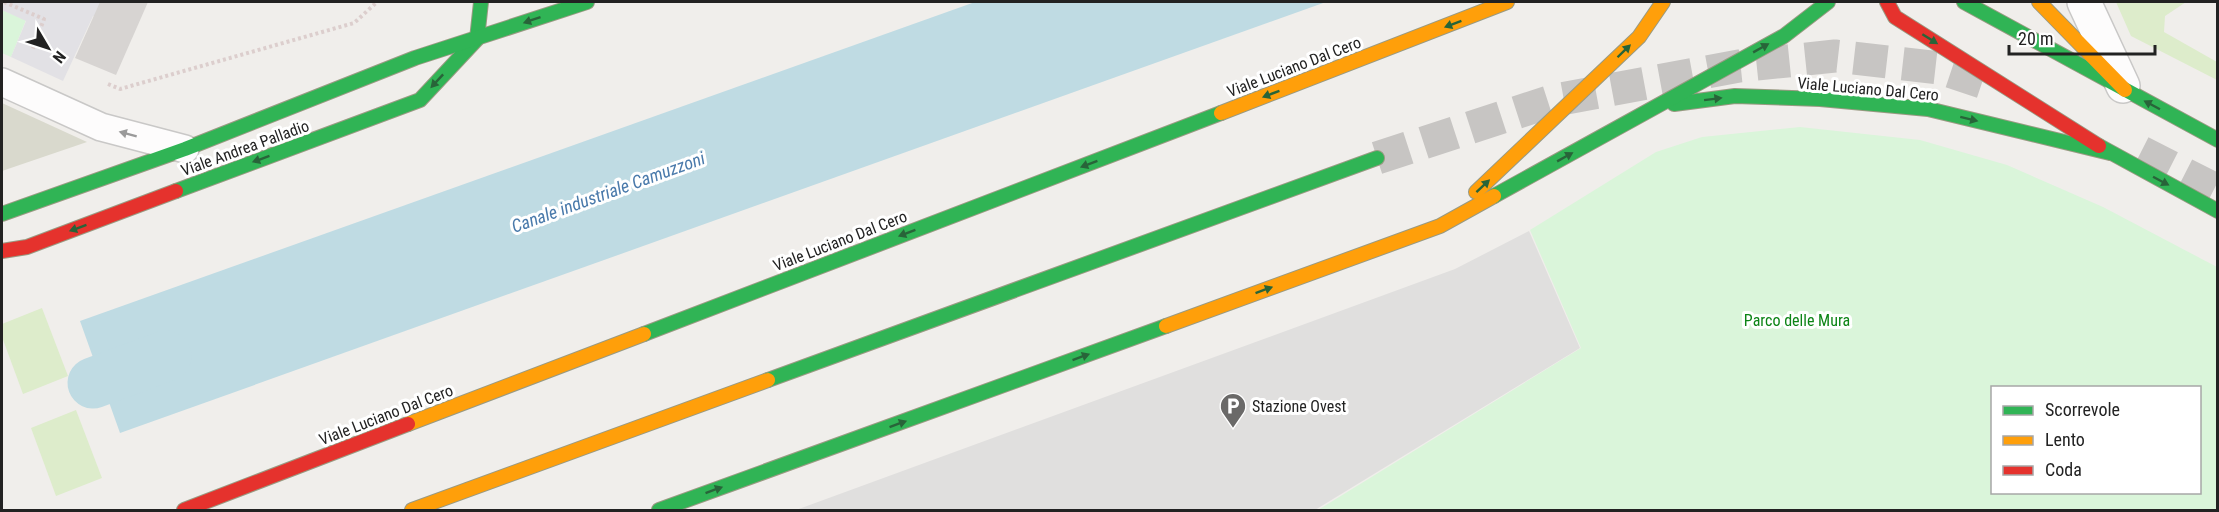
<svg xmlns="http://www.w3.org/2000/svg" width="2219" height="512" font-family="'Roboto Condensed',sans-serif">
<rect width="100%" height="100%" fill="#f0eeeb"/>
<path fill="#d9d9cd" d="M 2,103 L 87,142 L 2,171 Z"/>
<g fill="#ddeccb">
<path d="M 2116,2 L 2186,2 L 2165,16 L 2164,32 L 2217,62 L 2217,80 L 2131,36 Z"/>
<path d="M 42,308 L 68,376 L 23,394 L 2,337 L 2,324 Z"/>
<path d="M 76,410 L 102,478 L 56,496 L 31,428 Z"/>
</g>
<g fill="#daf5da" fill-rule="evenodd">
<path d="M 2,10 L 26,20 L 11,57 L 2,53 Z"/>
<path d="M 1800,127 L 1920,140 L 2007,165 L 2103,207 L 2217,267 L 2217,510 L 1318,510 L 1581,348 L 1530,230 L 1656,152 L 1702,137 ZM 1992,388 L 2200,388 L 2200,492 L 1992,492 Z"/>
</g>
<path fill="#e0dfde" d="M 1529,231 L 1580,348 L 1315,510 L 796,510 L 1455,269 Z"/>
<path fill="#e2e1e5" d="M 2,2 L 115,2 L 106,22 L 93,16 L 63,81 L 11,57 L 26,21 L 2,10 Z"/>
<path fill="#bfdbe3" d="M 975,2 L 1326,2 L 120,433 L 80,321 Z"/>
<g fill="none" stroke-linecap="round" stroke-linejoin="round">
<path stroke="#bfdbe3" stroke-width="51" d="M 93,383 L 166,356"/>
</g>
<path fill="#d7d4d2" d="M 100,2 L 148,2 L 116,75 L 75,58 Z"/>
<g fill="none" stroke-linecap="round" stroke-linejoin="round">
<g stroke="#c7c5c3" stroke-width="33" stroke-dasharray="33 16" stroke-linecap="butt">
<path d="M 2141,152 L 2218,191"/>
<path d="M 1377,158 L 1555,100 L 1739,66 L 1835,56 L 1940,68 L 1991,85"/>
</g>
<g stroke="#c9c8c7" stroke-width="30">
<path id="lane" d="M 2,82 L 101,127 L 185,149"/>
</g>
<g stroke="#c9c8c7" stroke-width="36">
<path id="street" d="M 2084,2 L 2123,86"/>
</g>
<g stroke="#999a82" stroke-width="16">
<g id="fast">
<path d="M 1964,2 L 2218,140"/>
<path d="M 1674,104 L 1735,96 L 1820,99 L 1928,109 L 2110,153"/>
<path d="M 2099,146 L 2218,211"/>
<path d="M 176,191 L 420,100 L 477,39 L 481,2"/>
<path d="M 1494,196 L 1784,36 L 1828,2"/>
<path d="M 2,214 L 185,149 L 415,58 L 587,2"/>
<path d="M 644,334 L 1221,113"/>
<path d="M 768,380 L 1377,158"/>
<path d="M 659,510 L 1166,326"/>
</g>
</g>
<g stroke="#999a82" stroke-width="16">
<g id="slow">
<path d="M 2039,2 L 2125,90"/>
<path d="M 1221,113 L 1507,2"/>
<path d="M 1476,192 L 1639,37 L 1663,2"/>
<path d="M 1166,326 L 1440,226 L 1494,196"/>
<path d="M 408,424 L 644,334"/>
<path d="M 412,510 L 768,380"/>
</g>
</g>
<g stroke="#999a82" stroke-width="16">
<g id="jam">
<path d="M 1887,2 L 1895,17 L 2099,146"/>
<path d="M 2,251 L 27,247 L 176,191"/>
<path d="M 184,510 L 408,424"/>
</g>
</g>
<g stroke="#dccecd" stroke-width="4" stroke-dasharray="3 3" stroke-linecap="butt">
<path d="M 4,2 L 44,19 L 32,51"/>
<path d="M 108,84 L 120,89 L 354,23 L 377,2"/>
</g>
<use href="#lane" stroke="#fdfcfc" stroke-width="27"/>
<use href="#street" stroke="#fdfcfc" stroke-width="33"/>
<use href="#fast" stroke="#30b455" stroke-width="14"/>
<use href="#slow" stroke="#ff9f0a" stroke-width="14"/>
<use href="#jam" stroke="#e5322d" stroke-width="14"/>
</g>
<defs><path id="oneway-solid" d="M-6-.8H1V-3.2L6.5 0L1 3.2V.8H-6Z" transform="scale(1.5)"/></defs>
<g fill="#286439">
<use href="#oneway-solid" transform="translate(532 20) rotate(161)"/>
<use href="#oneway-solid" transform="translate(1453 24) rotate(159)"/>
<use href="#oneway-solid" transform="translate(1930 39) rotate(32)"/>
<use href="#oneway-solid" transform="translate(1761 48) rotate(-29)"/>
<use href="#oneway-solid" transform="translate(1624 51) rotate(-44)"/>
<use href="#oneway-solid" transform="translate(437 81) rotate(133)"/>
<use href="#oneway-solid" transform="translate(1271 94) rotate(159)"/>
<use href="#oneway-solid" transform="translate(1713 99) rotate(-7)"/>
<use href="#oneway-solid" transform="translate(2152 105) rotate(-152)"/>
<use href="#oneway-solid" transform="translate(1969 119) rotate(14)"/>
<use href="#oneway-solid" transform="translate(1565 157) rotate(-29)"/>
<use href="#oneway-solid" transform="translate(261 159) rotate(160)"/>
<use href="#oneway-solid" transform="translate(1089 164) rotate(159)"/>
<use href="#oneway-solid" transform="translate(2161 181) rotate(28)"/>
<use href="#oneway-solid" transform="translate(1483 186) rotate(-43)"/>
<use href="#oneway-solid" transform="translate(78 228) rotate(160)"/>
<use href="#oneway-solid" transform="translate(907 233) rotate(159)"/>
<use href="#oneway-solid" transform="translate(1264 290) rotate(-20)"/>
<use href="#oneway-solid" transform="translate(1081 357) rotate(-20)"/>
<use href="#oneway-solid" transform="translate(898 424) rotate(-20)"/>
<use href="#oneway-solid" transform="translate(714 490) rotate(-20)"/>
</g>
<use fill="#9a9a9a" href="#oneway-solid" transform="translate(128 134) rotate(-165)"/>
<defs>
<g id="parking-pin" transform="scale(1.35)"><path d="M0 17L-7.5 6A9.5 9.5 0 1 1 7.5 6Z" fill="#6a6968" stroke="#fff"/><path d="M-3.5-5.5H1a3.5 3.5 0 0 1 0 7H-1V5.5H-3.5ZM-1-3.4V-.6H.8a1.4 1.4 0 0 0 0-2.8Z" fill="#fff"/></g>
</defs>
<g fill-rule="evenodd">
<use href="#parking-pin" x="1233" y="406"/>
</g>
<g text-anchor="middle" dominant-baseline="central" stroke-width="6" stroke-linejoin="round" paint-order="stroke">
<g font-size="16" fill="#222" stroke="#fff">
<text transform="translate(1294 67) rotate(-21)">Viale Luciano Dal Cero</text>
<text transform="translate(1868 89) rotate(5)">Viale Luciano Dal Cero</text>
<text transform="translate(245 148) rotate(-20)">Viale Andrea Palladio</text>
<text transform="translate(840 241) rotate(-21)">Viale Luciano Dal Cero</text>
<text transform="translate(386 415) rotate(-21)">Viale Luciano Dal Cero</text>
</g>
<g font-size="16" fill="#0c8416" stroke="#fff">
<text x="1797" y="320">Parco delle Mura</text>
</g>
<g font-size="16" fill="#222" stroke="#fff" text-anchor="start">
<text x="1252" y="406">Stazione Ovest</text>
</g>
<g font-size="18" font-style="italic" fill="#4a7aab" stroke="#fff">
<text transform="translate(608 192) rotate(-20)">Canale industriale Camuzzoni</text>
</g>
</g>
<rect width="2219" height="512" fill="none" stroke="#222222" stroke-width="6"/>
<rect x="1991" y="386" width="210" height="108" fill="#ffffff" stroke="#a7a7a7" stroke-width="1.5"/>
<rect x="2003" y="406" width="30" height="9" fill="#30b455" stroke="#a7a7a7" stroke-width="1.5"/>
<text x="2045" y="416" font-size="18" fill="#222222">Scorrevole</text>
<rect x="2003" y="436" width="30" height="9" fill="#ff9f0a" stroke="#a7a7a7" stroke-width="1.5"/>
<text x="2045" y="446" font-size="18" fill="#222222">Lento</text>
<rect x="2003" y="466" width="30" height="9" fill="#e5322d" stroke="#a7a7a7" stroke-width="1.5"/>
<text x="2045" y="476" font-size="18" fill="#222222">Coda</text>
<g transform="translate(48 48) rotate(129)" stroke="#ffffff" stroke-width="4.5" paint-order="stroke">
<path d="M0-4.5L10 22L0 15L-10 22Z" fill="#222222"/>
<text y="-9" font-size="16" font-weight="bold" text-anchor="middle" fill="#222222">N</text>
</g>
<path d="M2009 45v9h146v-9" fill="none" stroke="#222222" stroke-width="3"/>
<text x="2018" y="45" font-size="18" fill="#222222" stroke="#ffffff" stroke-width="4.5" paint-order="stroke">20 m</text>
</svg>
